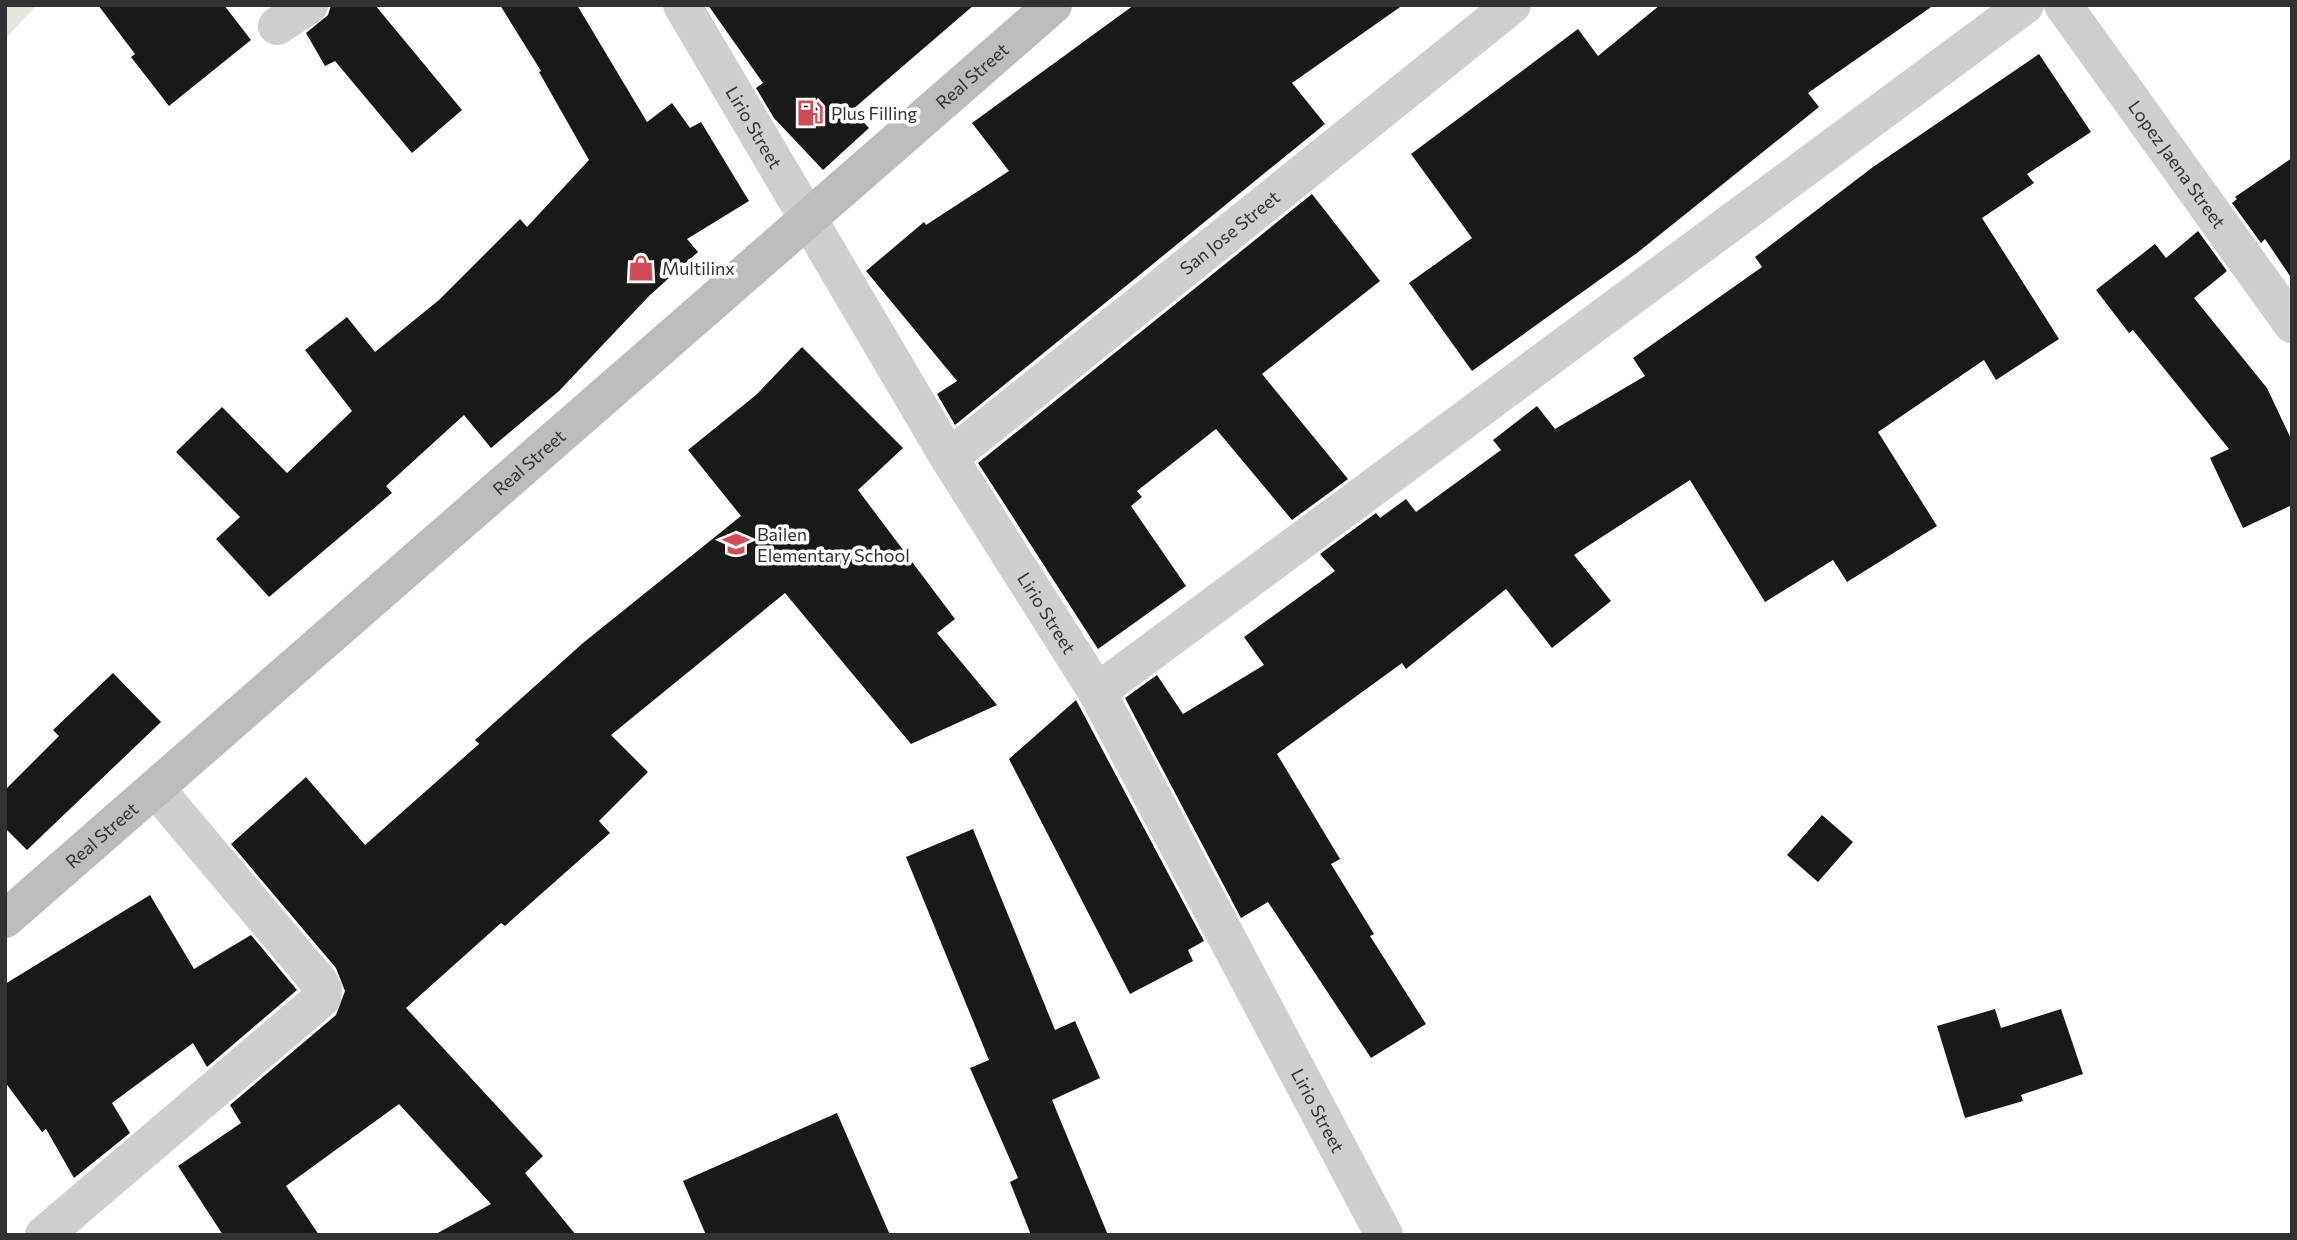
<svg xmlns="http://www.w3.org/2000/svg" width="2297" height="1240" font-family="Commissioner,sans-serif">
<rect width="100%" height="100%" fill="#fff"/>
<path fill="#e2e8dc" d="M 5,5 L 37,5 L 5,39 Z"/>
<g fill="#191919">
<path d="M 98,5 L 224,5 L 251,40 L 169,106 L 131,57 L 135,54 Z"/>
<path d="M 331,5 L 375,5 L 462,110 L 412,153 L 335,61 L 325,66 L 306,33 L 328,15 Z"/>
<path d="M 500,5 L 577,5 L 647,122 L 672,103 L 690,128 L 701,122 L 749,201 L 687,239 L 698,252 L 650,295 L 559,391 L 491,448 L 464,415 L 386,486 L 392,493 L 269,597 L 216,539 L 240,517 L 176,452 L 222,407 L 287,473 L 352,411 L 305,350 L 347,317 L 375,352 L 439,300 L 520,219 L 527,227 L 589,160 L 539,72 L 541,71 Z"/>
<path d="M 708,5 L 974,5 L 852,110 L 869,128 L 823,170 L 774,118 L 756,88 L 763,83 Z"/>
<path d="M 1134,5 L 1403,5 L 1292,83 L 1325,124 L 955,425 L 937,394 L 957,381 L 866,271 L 924,222 L 926,225 L 1009,171 L 972,123 Z"/>
<path d="M 1660,5 L 1934,5 L 1808,93 L 1819,107 L 1637,253 L 1472,371 L 1409,283 L 1472,238 L 1411,154 L 1578,29 L 1598,56 Z"/>
<path d="M 2039,54 L 2091,132 L 2027,174 L 2034,183 L 1982,218 L 2059,339 L 1996,380 L 1984,360 L 1878,432 L 1937,526 L 1847,582 L 1833,560 L 1765,602 L 1690,480 L 1574,555 L 1611,601 L 1552,648 L 1506,589 L 1406,669 L 1402,663 L 1277,754 L 1340,859 L 1331,864 L 1374,934 L 1370,936 L 1426,1024 L 1371,1058 L 1268,902 L 1241,918 L 1125,698 L 1157,675 L 1183,714 L 1264,665 L 1244,637 L 1335,571 L 1320,554 L 1376,513 L 1380,518 L 1406,499 L 1416,512 L 1501,450 L 1493,440 L 1537,406 L 1555,429 L 1645,376 L 1633,358 L 1762,267 L 1755,257 L 1873,167 Z"/>
<path d="M 2292,158 L 2292,279 L 2265,239 L 2261,243 L 2232,203 L 2237,199 L 2235,197 Z"/>
<path d="M 1312,194 L 1380,281 L 1262,374 L 1348,479 L 1292,520 L 1216,429 L 1137,491 L 1142,497 L 1131,506 L 1186,586 L 1098,649 L 978,463 Z"/>
<path d="M 2198,231 L 2227,271 L 2194,298 L 2267,388 L 2292,441 L 2292,505 L 2243,528 L 2210,458 L 2229,449 L 2133,330 L 2129,333 L 2096,290 L 2155,244 L 2166,258 Z"/>
<path d="M 802,347 L 903,448 L 858,490 L 955,619 L 937,633 L 997,705 L 911,744 L 785,593 L 611,735 L 648,772 L 599,821 L 610,833 L 505,926 L 501,923 L 406,1008 L 543,1156 L 525,1173 L 576,1235 L 434,1235 L 491,1204 L 399,1104 L 286,1186 L 319,1235 L 223,1235 L 178,1166 L 241,1123 L 230,1105 L 336,1015 L 345,991 L 336,968 L 231,844 L 306,777 L 365,845 L 479,744 L 475,740 L 583,643 L 741,516 L 688,450 L 756,395 Z"/>
<path d="M 113,673 L 161,722 L 27,850 L 5,828 L 5,790 L 59,736 L 53,730 Z"/>
<path d="M 1076,700 L 1204,941 L 1188,950 L 1193,961 L 1130,994 L 1009,759 Z"/>
<path d="M 1822,815 L 1853,842 L 1818,882 L 1787,855 Z"/>
<path d="M 973,829 L 1055,1030 L 1075,1021 L 1100,1078 L 1052,1100 L 1108,1235 L 1031,1235 L 1010,1182 L 1018,1178 L 970,1068 L 989,1060 L 906,857 Z"/>
<path d="M 150,895 L 194,969 L 251,935 L 297,990 L 207,1067 L 193,1043 L 112,1103 L 130,1133 L 74,1178 L 46,1129 L 42,1132 L 5,1082 L 5,984 Z"/>
<path d="M 1995,1009 L 2001,1028 L 2061,1009 L 2083,1074 L 2021,1095 L 2023,1101 L 1965,1118 L 1937,1026 Z"/>
<path d="M 837,1113 L 890,1235 L 706,1235 L 683,1181 Z"/>
</g>
<g fill="none" stroke-linecap="round" stroke-linejoin="round">
<g stroke="#cfcfcf" stroke-width="38">
<path id="s1" d="M 682,5 L 949,458 L 1097,692 L 1384,1235"/>
<path id="s2" d="M 2063,5 L 2292,324"/>
<path d="M 277,26 L 309,5"/>
<path id="s3" d="M 949,458 L 1512,5"/>
<path d="M 1097,692 L 2025,5"/>
<path d="M 44,1235 L 322,998 L 323,989 L 319,982 L 155,788"/>
</g>
<path stroke="#bcbcbc" stroke-width="38" id="s4" d="M 5,919 L 1053,5"/>
</g>
<defs>
<g id="fuel-bare" transform="scale(2.1)"><path d="M-5.5-6h7V0h2V4h1.3V-2.5L3-4.5l.8-.8L6-3V5H2.5V1h-1V6h-7ZM-4.2-4.7v3.2H.2V-4.7Z" fill="#d24b59" stroke="#fff" stroke-width="2.5" paint-order="stroke"/></g>
<g id="shop-bare" transform="scale(2.1)"><path d="M-5-2.5h2.3a2.7 3.5 0 0 1 5.4 0H5L5.5 6h-11ZM-1.5-2.5h3a1.5 2.3 0 0 0-3 0Z" fill="#d24b59" stroke="#fff" stroke-width="2.5" paint-order="stroke"/></g>
<g id="school-bare" transform="scale(2.1)"><path d="M0-5L7-2L0 1L-7-2ZM-4 1L0 2.5L4 1V4Q0 6-4 4Z" fill="#d24b59" stroke="#fff" stroke-width="2.5" paint-order="stroke"/></g>
</defs>
<g fill-rule="evenodd">
<use href="#fuel-bare" x="810" y="113"/>
<use href="#shop-bare" x="641" y="268"/>
<use href="#school-bare" x="736" y="544"/>
</g>
<g text-anchor="middle" dominant-baseline="central" stroke-width="7" stroke-linejoin="round" paint-order="stroke">
<g font-size="18" fill="#323232" stroke="#fff">
<text stroke="none"><textPath href="#s4" startOffset="1283">Real Street</textPath></text>
<text stroke="none"><textPath href="#s1" startOffset="142">Lirio Street</textPath></text>
<text stroke="none"><textPath href="#s2" startOffset="196">Lopez Jaena Street</textPath></text>
<text stroke="none"><textPath href="#s3" startOffset="360">San Jose Street</textPath></text>
<text stroke="none"><textPath href="#s4" startOffset="695">Real Street</textPath></text>
<text stroke="none"><textPath href="#s1" startOffset="709">Lirio Street</textPath></text>
<text stroke="none"><textPath href="#s4" startOffset="128">Real Street</textPath></text>
<text stroke="none"><textPath href="#s1" startOffset="1276">Lirio Street</textPath></text>
</g>
<g font-size="18" fill="#323232" stroke="#fff" text-anchor="start">
<text x="831" y="113">Plus Filling</text>
<text x="662" y="268">Multilinx</text>
<text x="757" y="534">Bailen<tspan x="757" dy="21">Elementary School</tspan></text>
</g>
</g>
<rect width="2297" height="1240" fill="none" stroke="#323232" stroke-width="14"/>
</svg>
